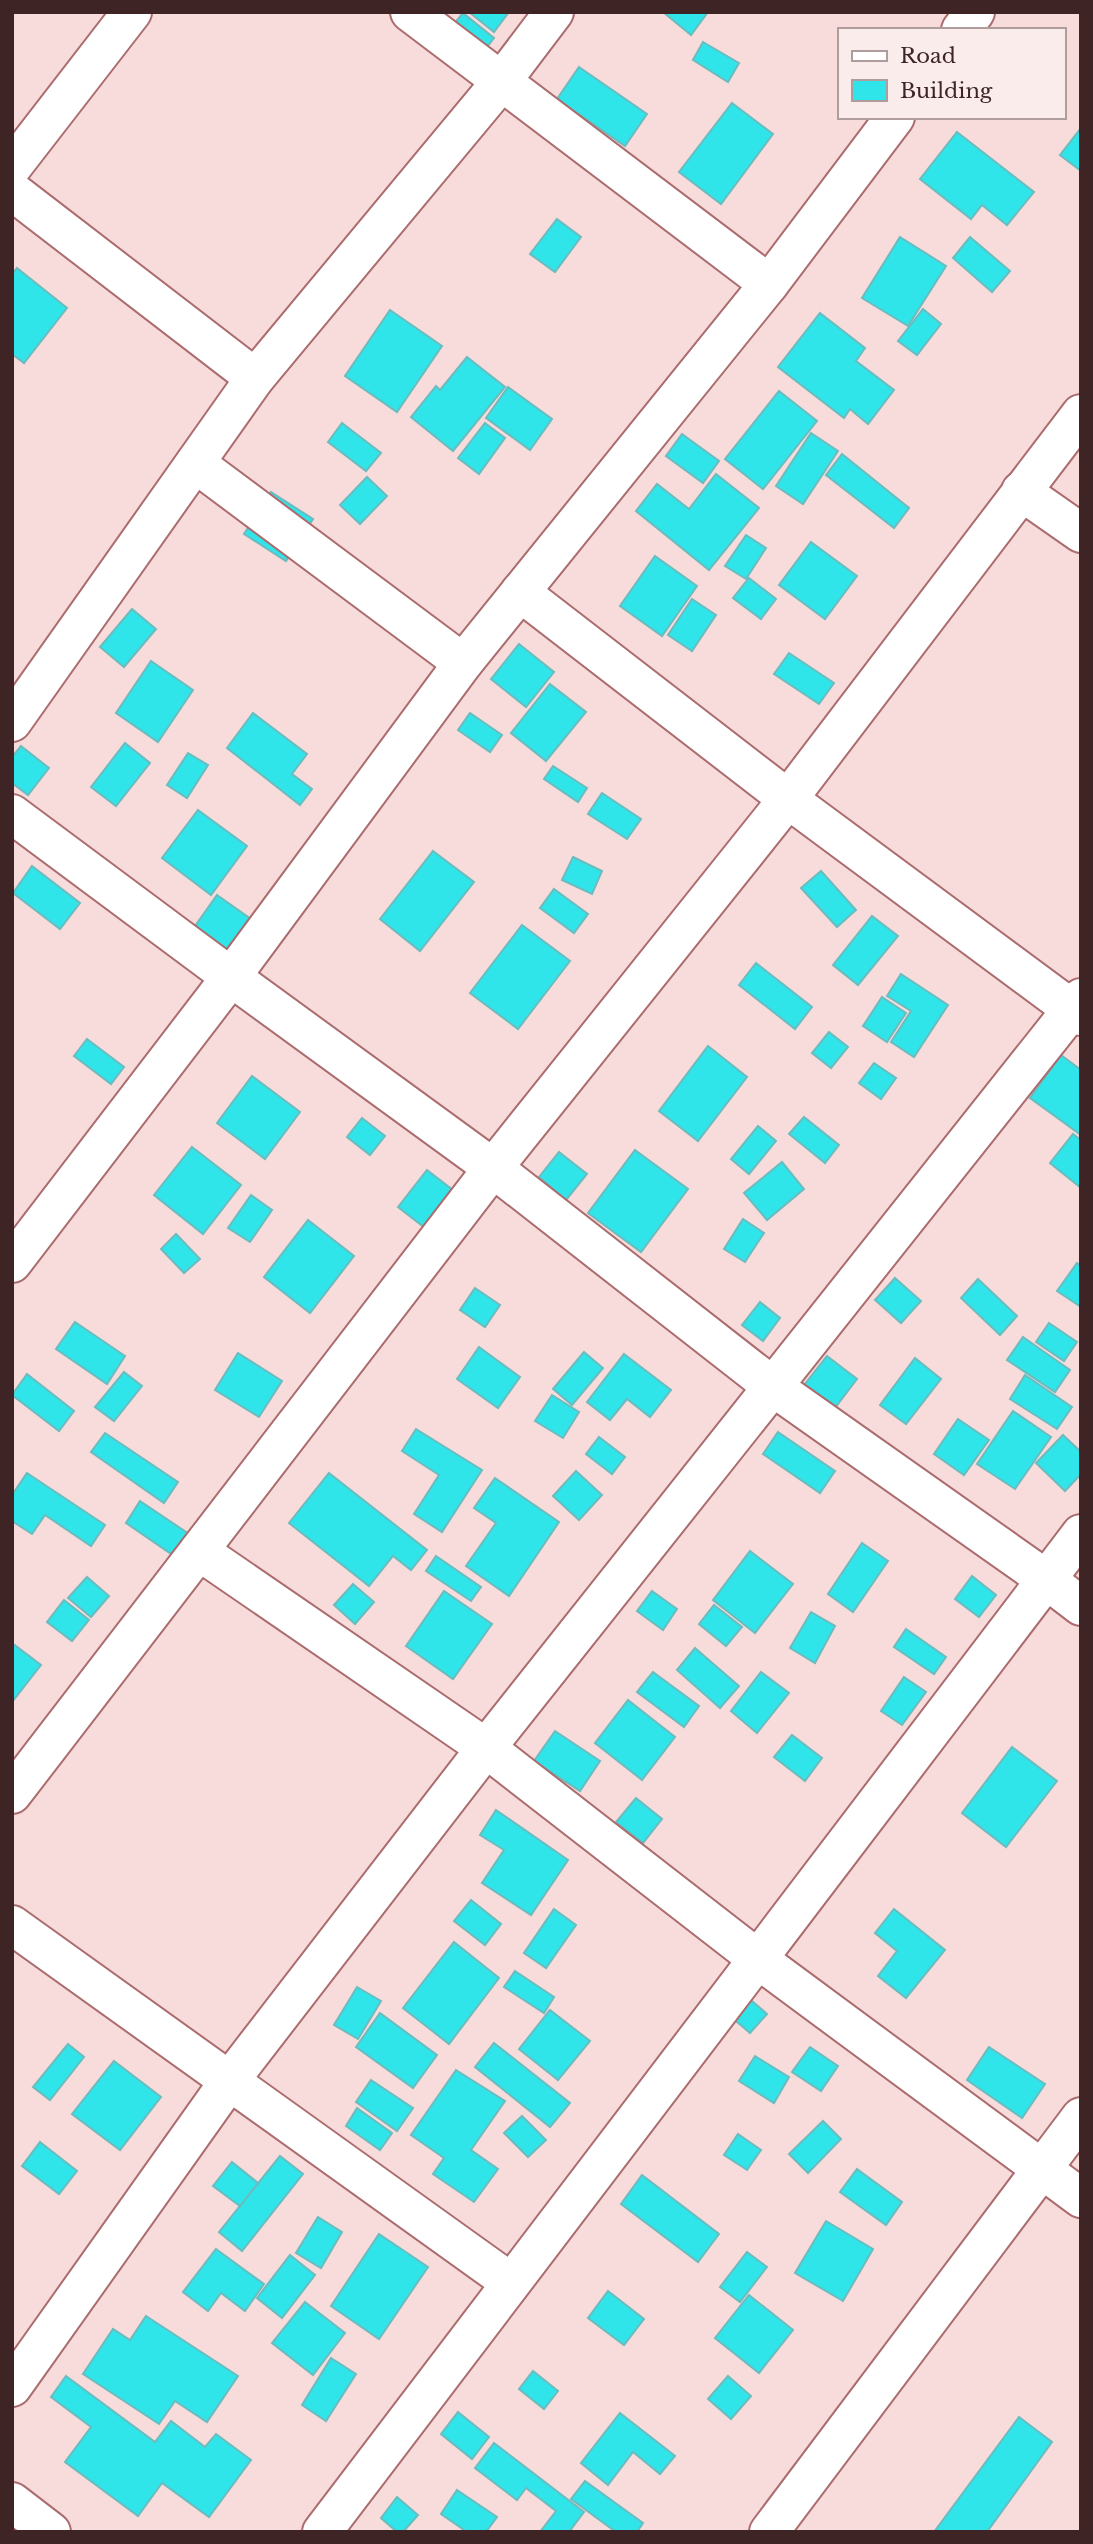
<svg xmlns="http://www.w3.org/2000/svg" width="1093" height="2544" font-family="'Libre Baskerville',serif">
<rect width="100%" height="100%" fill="#f8dbdb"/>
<g fill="#30e5ea" stroke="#6abcbe" stroke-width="2">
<path d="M 469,12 L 509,12 L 494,32 Z"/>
<path d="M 663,12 L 708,12 L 691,35 Z"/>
<path d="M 463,13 L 494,38 L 480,56 L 449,30 Z"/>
<path d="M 703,42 L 739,63 L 728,82 L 693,60 Z"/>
<path d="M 579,67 L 647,114 L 625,146 L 557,99 Z"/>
<path d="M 732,103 L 773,134 L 721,204 L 679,172 Z"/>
<path d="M 1081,128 L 1081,171 L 1060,155 Z"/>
<path d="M 957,132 L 1034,192 L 1007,225 L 982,205 L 971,219 L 920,179 Z"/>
<path d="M 557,219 L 581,237 L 555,272 L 530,254 Z"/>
<path d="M 900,237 L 946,266 L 908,326 L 862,298 Z"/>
<path d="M 970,237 L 1010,271 L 992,292 L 953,258 Z"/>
<path d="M 17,268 L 67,308 L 24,363 L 12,354 L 12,274 Z"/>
<path d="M 923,309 L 941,324 L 917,355 L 898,341 Z"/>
<path d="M 390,310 L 442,346 L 397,412 L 345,376 Z"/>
<path d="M 820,313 L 865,348 L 856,361 L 894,390 L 868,424 L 850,409 L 844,418 L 778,367 Z"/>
<path d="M 467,357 L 505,387 L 453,451 L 411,417 L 436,386 L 440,390 Z"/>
<path d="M 508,387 L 552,419 L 530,450 L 486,418 Z"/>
<path d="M 779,391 L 817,421 L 763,489 L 725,459 Z"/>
<path d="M 342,423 L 381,453 L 366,471 L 328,442 Z"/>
<path d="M 485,423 L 505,438 L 479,474 L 458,458 Z"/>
<path d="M 811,433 L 838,451 L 803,504 L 776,486 Z"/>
<path d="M 682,434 L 719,461 L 703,483 L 666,456 Z"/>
<path d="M 842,454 L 909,508 L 894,528 L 826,475 Z"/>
<path d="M 716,474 L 759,508 L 709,570 L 636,511 L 657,484 L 689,509 Z"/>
<path d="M 367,477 L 387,496 L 360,524 L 340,505 Z"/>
<path d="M 271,492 L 313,519 L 286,561 L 244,534 Z"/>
<path d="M 746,535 L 766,548 L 746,579 L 725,566 Z"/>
<path d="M 811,542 L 857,576 L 825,619 L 779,585 Z"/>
<path d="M 655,556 L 697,586 L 662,636 L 620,606 Z"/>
<path d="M 749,578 L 776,599 L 761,619 L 733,598 Z"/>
<path d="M 692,599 L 716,615 L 692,651 L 668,635 Z"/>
<path d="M 132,609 L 156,629 L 124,667 L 100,647 Z"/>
<path d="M 519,644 L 554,672 L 526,707 L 491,679 Z"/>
<path d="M 789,653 L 834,683 L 819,704 L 774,674 Z"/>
<path d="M 151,661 L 193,690 L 158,742 L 116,713 Z"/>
<path d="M 550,684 L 586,712 L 546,761 L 511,733 Z"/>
<path d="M 253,713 L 307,754 L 292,774 L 312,789 L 300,805 L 227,748 Z"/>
<path d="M 470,713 L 502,735 L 490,752 L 458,730 Z"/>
<path d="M 125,743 L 150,763 L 116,806 L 91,787 Z"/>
<path d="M 21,746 L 49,768 L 28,795 L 12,783 L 12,757 Z"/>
<path d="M 188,753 L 208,765 L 187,798 L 167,785 Z"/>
<path d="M 553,766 L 587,788 L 578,802 L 544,779 Z"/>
<path d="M 602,793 L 641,819 L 627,839 L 588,814 Z"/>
<path d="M 198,810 L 247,846 L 211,895 L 162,858 Z"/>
<path d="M 433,851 L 474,882 L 420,951 L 380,919 Z"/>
<path d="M 573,857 L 602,871 L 592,894 L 562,880 Z"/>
<path d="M 32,866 L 80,903 L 60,929 L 13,893 Z"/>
<path d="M 821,871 L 856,910 L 837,927 L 801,888 Z"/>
<path d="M 554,889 L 588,914 L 574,933 L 540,908 Z"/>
<path d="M 217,895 L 251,919 L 223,960 L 188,936 Z"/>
<path d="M 872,916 L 898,936 L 858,985 L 833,965 Z"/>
<path d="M 522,925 L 570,961 L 518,1029 L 470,993 Z"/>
<path d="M 756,963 L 812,1007 L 795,1029 L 739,985 Z"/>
<path d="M 901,974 L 948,1005 L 914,1057 L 891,1042 L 911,1011 L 887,996 Z"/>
<path d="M 882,997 L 906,1013 L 887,1042 L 863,1026 Z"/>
<path d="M 829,1032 L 848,1047 L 831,1068 L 812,1053 Z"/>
<path d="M 87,1039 L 124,1067 L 111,1084 L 74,1056 Z"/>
<path d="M 708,1046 L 747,1077 L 698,1141 L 659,1111 Z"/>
<path d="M 1061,1055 L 1081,1070 L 1081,1135 L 1030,1098 Z"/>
<path d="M 874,1063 L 896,1078 L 881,1099 L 859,1083 Z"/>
<path d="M 252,1076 L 300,1112 L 265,1159 L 217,1123 Z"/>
<path d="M 804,1117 L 839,1145 L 825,1163 L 789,1134 Z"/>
<path d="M 362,1118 L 385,1136 L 370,1155 L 347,1137 Z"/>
<path d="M 758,1126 L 776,1141 L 749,1174 L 731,1159 Z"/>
<path d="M 1073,1134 L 1081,1140 L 1081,1188 L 1050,1163 Z"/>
<path d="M 192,1147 L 241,1185 L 203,1234 L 154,1195 Z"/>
<path d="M 635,1150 L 688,1189 L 641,1252 L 588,1213 Z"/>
<path d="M 559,1152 L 587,1174 L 566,1200 L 539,1177 Z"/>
<path d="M 782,1162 L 804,1189 L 767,1220 L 744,1193 Z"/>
<path d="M 427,1170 L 458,1194 L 429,1231 L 398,1207 Z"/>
<path d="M 251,1195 L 272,1210 L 250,1242 L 228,1228 Z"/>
<path d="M 743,1219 L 764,1233 L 745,1262 L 724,1249 Z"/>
<path d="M 308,1220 L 354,1256 L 310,1313 L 264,1277 Z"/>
<path d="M 176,1234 L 200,1259 L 184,1273 L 161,1249 Z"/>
<path d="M 1077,1263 L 1081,1266 L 1081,1307 L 1057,1291 Z"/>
<path d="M 895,1278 L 921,1301 L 901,1323 L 875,1300 Z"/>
<path d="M 978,1279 L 1017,1316 L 1000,1335 L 961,1298 Z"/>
<path d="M 475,1288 L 500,1305 L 485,1327 L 460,1310 Z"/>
<path d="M 760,1302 L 780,1318 L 763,1341 L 742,1325 Z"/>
<path d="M 75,1322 L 125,1356 L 107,1384 L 56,1349 Z"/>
<path d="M 1049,1323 L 1077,1342 L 1064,1361 L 1036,1342 Z"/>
<path d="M 1023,1337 L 1070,1370 L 1055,1392 L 1007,1360 Z"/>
<path d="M 479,1347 L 520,1377 L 498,1408 L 457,1379 Z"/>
<path d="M 584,1352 L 603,1368 L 572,1405 L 553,1389 Z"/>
<path d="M 238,1353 L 282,1381 L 259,1417 L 215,1390 Z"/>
<path d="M 624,1354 L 671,1390 L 650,1417 L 627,1399 L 610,1420 L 587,1402 Z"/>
<path d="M 827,1356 L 857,1379 L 828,1417 L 797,1394 Z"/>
<path d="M 915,1358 L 941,1379 L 906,1424 L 880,1405 Z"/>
<path d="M 124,1372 L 142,1386 L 114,1421 L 95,1407 Z"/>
<path d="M 27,1374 L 74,1411 L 59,1431 L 12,1395 Z"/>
<path d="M 1025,1375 L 1072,1407 L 1057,1429 L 1010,1399 Z"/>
<path d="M 552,1395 L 579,1412 L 563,1438 L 535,1421 Z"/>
<path d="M 1013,1411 L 1051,1437 L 1015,1489 L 977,1464 Z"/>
<path d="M 958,1419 L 989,1440 L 964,1475 L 934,1454 Z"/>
<path d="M 416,1429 L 482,1470 L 442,1532 L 414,1514 L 439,1475 L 402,1451 Z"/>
<path d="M 778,1432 L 835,1471 L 820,1493 L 763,1454 Z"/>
<path d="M 105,1433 L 178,1482 L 164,1503 L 91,1452 Z"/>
<path d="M 1063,1435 L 1081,1452 L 1081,1474 L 1065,1491 L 1036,1463 Z"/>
<path d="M 599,1437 L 625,1457 L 612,1474 L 586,1454 Z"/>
<path d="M 576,1471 L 602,1495 L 579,1520 L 553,1496 Z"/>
<path d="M 27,1473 L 105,1525 L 91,1546 L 45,1515 L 32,1534 L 12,1521 L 12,1495 Z"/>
<path d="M 329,1473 L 427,1550 L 411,1570 L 393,1556 L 369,1586 L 289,1523 Z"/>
<path d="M 495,1478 L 559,1522 L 509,1596 L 466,1566 L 496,1523 L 474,1508 Z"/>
<path d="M 140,1501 L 195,1538 L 180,1560 L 126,1523 Z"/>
<path d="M 862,1543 L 888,1561 L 853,1612 L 828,1594 Z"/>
<path d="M 750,1551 L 793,1584 L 755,1633 L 713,1600 Z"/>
<path d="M 436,1556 L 481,1587 L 471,1601 L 426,1571 Z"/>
<path d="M 972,1576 L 996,1595 L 979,1617 L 955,1599 Z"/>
<path d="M 87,1577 L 109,1596 L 91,1617 L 68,1598 Z"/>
<path d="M 353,1584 L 374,1602 L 355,1624 L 334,1605 Z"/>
<path d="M 444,1591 L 492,1624 L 453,1679 L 406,1646 Z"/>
<path d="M 652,1591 L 677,1609 L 663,1630 L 637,1611 Z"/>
<path d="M 64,1600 L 89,1620 L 72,1641 L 47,1622 Z"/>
<path d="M 714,1605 L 742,1627 L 726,1646 L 699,1624 Z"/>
<path d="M 811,1612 L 835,1626 L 815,1663 L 790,1648 Z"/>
<path d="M 906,1629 L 946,1657 L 934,1674 L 894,1647 Z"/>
<path d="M 12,1643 L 41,1665 L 12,1702 Z"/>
<path d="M 695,1648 L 739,1686 L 720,1708 L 677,1670 Z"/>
<path d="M 653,1672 L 699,1706 L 684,1727 L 637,1692 Z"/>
<path d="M 761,1672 L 789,1693 L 757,1733 L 731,1711 Z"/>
<path d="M 904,1677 L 926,1692 L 902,1725 L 881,1711 Z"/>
<path d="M 628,1700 L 675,1737 L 642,1780 L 595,1743 Z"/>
<path d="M 555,1731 L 600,1761 L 580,1791 L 534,1761 Z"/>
<path d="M 792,1735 L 822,1758 L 805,1781 L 774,1757 Z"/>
<path d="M 1012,1747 L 1057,1781 L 1006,1847 L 962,1813 Z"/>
<path d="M 636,1798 L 662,1819 L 643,1843 L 616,1822 Z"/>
<path d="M 496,1810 L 568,1860 L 531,1915 L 482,1883 L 504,1850 L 480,1835 Z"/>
<path d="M 471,1900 L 501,1924 L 485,1945 L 454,1921 Z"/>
<path d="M 554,1909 L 576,1925 L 546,1968 L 524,1953 Z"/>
<path d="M 894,1909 L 945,1950 L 906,1998 L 878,1976 L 897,1951 L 875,1933 Z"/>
<path d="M 454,1942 L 499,1978 L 449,2044 L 403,2008 Z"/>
<path d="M 515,1971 L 554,1997 L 544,2013 L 504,1987 Z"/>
<path d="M 357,1987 L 381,2001 L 358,2039 L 334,2025 Z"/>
<path d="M 745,1995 L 767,2014 L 750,2033 L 729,2015 Z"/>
<path d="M 550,2010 L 590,2041 L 558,2080 L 519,2049 Z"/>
<path d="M 380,2013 L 437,2055 L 413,2088 L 356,2047 Z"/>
<path d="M 494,2043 L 570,2103 L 550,2127 L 475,2067 Z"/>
<path d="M 68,2044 L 84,2057 L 50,2100 L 33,2087 Z"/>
<path d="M 810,2047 L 838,2066 L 821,2091 L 792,2072 Z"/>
<path d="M 989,2047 L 1045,2084 L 1022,2118 L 967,2080 Z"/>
<path d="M 755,2056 L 789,2077 L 774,2103 L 739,2081 Z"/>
<path d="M 114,2061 L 161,2097 L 120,2150 L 72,2114 Z"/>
<path d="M 456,2070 L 505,2101 L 471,2150 L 498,2169 L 474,2202 L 433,2174 L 444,2158 L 411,2135 Z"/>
<path d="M 371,2080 L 413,2108 L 397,2131 L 356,2102 Z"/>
<path d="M 357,2108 L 392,2133 L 380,2150 L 346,2126 Z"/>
<path d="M 522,2116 L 546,2140 L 528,2157 L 504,2133 Z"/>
<path d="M 823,2121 L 841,2139 L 808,2173 L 789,2154 Z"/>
<path d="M 738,2134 L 761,2150 L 747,2170 L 724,2155 Z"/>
<path d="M 40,2142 L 77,2171 L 59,2194 L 22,2166 Z"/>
<path d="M 280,2156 L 303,2174 L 242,2251 L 219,2232 Z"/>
<path d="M 232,2162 L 258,2183 L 240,2206 L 213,2186 Z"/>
<path d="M 857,2169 L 902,2202 L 886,2225 L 840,2192 Z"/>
<path d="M 642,2175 L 719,2234 L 698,2262 L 621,2204 Z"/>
<path d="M 318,2217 L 342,2232 L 321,2268 L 296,2253 Z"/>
<path d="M 826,2221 L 873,2249 L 843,2301 L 795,2273 Z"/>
<path d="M 379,2234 L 428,2267 L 379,2339 L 331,2306 Z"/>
<path d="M 216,2249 L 264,2284 L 245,2311 L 221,2293 L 208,2311 L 183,2292 Z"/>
<path d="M 747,2252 L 767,2267 L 740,2302 L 720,2287 Z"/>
<path d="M 290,2255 L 315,2275 L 282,2318 L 257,2298 Z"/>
<path d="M 608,2291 L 644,2319 L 624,2345 L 588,2318 Z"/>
<path d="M 749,2295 L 793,2330 L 759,2373 L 715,2338 Z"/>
<path d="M 305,2302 L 345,2333 L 313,2375 L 272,2343 Z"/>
<path d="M 146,2316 L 238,2376 L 207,2422 L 175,2401 L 159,2424 L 83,2374 L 113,2329 L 130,2340 Z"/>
<path d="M 331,2358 L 356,2374 L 326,2421 L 302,2405 Z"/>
<path d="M 533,2371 L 558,2391 L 544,2409 L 519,2389 Z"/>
<path d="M 66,2376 L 155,2442 L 171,2421 L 205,2447 L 216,2434 L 251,2460 L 209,2517 L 162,2483 L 138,2516 L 65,2462 L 91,2427 L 51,2397 Z"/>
<path d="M 728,2376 L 751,2396 L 731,2419 L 708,2399 Z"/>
<path d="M 458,2412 L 489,2437 L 472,2459 L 441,2434 Z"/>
<path d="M 620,2413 L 675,2456 L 660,2474 L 633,2452 L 608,2485 L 581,2463 Z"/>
<path d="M 1019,2417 L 1052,2442 L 987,2532 L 934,2532 Z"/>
<path d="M 494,2443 L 584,2512 L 569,2532 L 540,2532 L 556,2511 L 526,2488 L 517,2500 L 475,2468 Z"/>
<path d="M 585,2481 L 643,2523 L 637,2532 L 616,2532 L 571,2499 Z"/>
<path d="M 457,2490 L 497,2517 L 486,2532 L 467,2532 L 441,2514 Z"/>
<path d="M 397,2497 L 418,2515 L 403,2532 L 397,2532 L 381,2518 Z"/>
</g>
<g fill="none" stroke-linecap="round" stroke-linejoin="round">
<g stroke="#ab6c6e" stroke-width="42">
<g id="street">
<path d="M 410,12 L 769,284"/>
<path d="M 961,30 L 975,12"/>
<path d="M 12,167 L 132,12"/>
<path d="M 12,191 L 255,378"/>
<path d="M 195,463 L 463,663"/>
<path d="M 1021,491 L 1081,533"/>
<path d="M 520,592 L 788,799 L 1081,1016"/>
<path d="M 12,722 L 255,378 L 501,82 L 554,12"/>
<path d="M 12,814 L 231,977 L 493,1168 L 772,1386 L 1047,1580 L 1081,1606"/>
<path d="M 12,1263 L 231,977 L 463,663 L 769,284 L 895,117"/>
<path d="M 199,1551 L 486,1748 L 759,1960 L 1081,2198"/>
<path d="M 12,1794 L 493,1168 L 788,799 L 1081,414"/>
<path d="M 12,1925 L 510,2282"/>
<path d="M 12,2387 L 230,2080 L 486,1748 L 1081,998"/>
<path d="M 12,2502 L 51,2532"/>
<path d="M 322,2532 L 1081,1534"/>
<path d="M 769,2532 L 1081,2117"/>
</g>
</g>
<use href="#street" stroke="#fff" stroke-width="38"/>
</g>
<rect width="1093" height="2544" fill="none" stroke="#3e2425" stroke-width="28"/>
<rect x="838" y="28" width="228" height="91" fill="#fbecec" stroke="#af9c9c" stroke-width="2"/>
<rect x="852" y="51" width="35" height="10" fill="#ffffff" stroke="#af9c9c" stroke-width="2"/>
<text x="900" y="63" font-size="21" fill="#3e2425">Road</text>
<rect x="852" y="80" width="35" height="21" fill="#30e5ea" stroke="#af9c9c" stroke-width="2"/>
<text x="900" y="98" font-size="21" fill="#3e2425">Building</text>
</svg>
